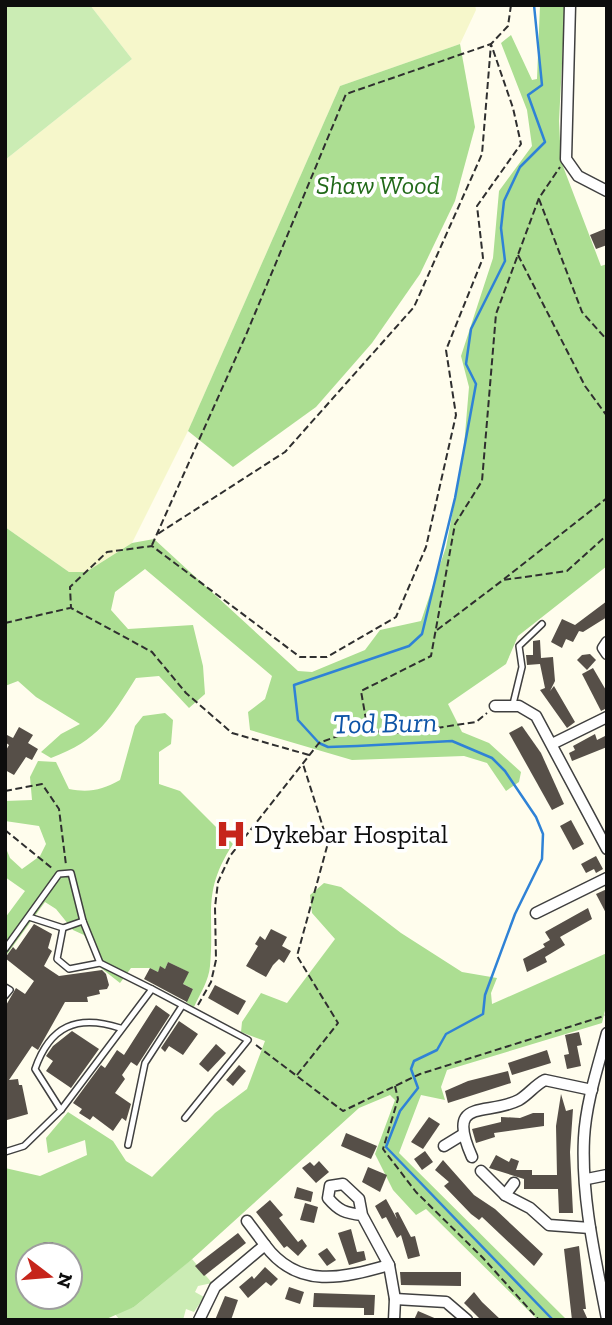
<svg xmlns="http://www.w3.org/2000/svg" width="612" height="1325" font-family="'Zilla Slab',serif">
<rect width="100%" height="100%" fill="#fffded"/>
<path fill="#f6f7cb" d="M 90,5 L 475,5 L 476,10 L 460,44 L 340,86 L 188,431 L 132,543 L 86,572 L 69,572 L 5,527 L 5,160 L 132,59 Z"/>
<g fill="#cbecb4">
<path d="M 5,5 L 90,5 L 132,59 L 5,160 Z"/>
<path d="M 192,1259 L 212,1283 L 198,1286 L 195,1292 L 204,1297 L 194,1312 L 186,1309 L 183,1320 L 120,1320 L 114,1313 L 134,1307 Z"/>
</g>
<g fill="#acde92" fill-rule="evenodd">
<path d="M 540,5 L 565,5 L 559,121 L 561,161 L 601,266 L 607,264 L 607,566 L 518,636 L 506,664 L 448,704 L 462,732 L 489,743 L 521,772 L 519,782 L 506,791 L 487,763 L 464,756 L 352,760 L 250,730 L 248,712 L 265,699 L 272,676 L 145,569 L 115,592 L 111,610 L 128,629 L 193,625 L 203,666 L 205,694 L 189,708 L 159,676 L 136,678 C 110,719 99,740 51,758 L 41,752 L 61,734 L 80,724 L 36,697 L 18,681 L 5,686 L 5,527 L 69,572 L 86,572 L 132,543 L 154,539 L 298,671 L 312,672 L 365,650 L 380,630 L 421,621 L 446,547 L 463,458 L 469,387 L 461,356 L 493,258 L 499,191 L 532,146 L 527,110 L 501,43 L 511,35 L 532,80 L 537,79 Z"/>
<path d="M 460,44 L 475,127 L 455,201 L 420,274 L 372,343 L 316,407 L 233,467 L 188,431 L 340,86 Z"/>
<path d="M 165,713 L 173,720 L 171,744 L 159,752 L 159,784 L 180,791 L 233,844 C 201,893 215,914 210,966 C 209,980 200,994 194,1007 L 186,1002 L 193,989 L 183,984 L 188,972 L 168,962 L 165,969 L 160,967 L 158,972 L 150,968 L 131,968 L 120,983 L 101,968 L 84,935 L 73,930 L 56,909 L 45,902 L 5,957 L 5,918 L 25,891 L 5,877 L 5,846 L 10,858 L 22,869 L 40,856 L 46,844 L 39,826 L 5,821 L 5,801 L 32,800 L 30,777 L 38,761 L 56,762 L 69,789 C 89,793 102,790 120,780 L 135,726 L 143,716 Z"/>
<path d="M 324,883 L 341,887 L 401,933 L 462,972 L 497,978 L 491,993 L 492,1004 L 607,953 L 607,1002 L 602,1023 L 447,1070 L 441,1087 L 445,1100 L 421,1095 L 399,1153 L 567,1320 L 538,1320 L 426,1209 L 416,1215 L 393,1190 L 375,1154 L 395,1100 L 390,1095 L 359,1108 L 190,1261 L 134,1307 L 104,1320 L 5,1320 L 5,1168 L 40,1176 L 87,1155 L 85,1140 L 48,1153 L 46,1138 L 68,1112 L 113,1141 L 126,1161 L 152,1177 L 215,1113 L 247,1089 L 265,1041 L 241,1032 L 242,1022 L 261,993 L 287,1003 L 335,939 L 312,913 L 310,895 ZM 28,1255 L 70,1255 L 70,1297 L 28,1297 Z"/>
</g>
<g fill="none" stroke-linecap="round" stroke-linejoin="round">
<path stroke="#2f82d6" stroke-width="2.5" d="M 534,5 L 542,85 L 528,95 L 545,142 L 520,167 L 504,201 L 501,228 L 505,261 L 471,329 L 466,364 L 476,384 L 455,498 L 422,634 L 409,646 L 294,685 L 298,720 L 319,743 L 328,747 L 357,746 L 452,741 L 492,758 L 505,771 L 536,817 L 543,834 L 542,859 L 515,914 L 485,995 L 483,1014 L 446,1034 L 437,1050 L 414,1061 L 411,1069 L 418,1088 L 400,1111 L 386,1147 L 553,1320"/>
</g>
<g fill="#564f48">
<path d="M 607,228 L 607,245 L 596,249 L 590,235 Z"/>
<path d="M 607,601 L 607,617 L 583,632 L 579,631 L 573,642 L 566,639 L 562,648 L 551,642 L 562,619 L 575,625 Z"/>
<path d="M 540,640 L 541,658 L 553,657 L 555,681 L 550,691 L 554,686 L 575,722 L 567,728 L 540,690 L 545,688 L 540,664 L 527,665 L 526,655 L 533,655 L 533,641 Z"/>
<path d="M 590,654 L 596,660 L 587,670 L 577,660 L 582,655 Z"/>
<path d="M 593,668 L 607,692 L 607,708 L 601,711 L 582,674 Z"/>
<path d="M 522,726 L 541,753 L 564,804 L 552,810 L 509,733 Z"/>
<path d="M 19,727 L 33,735 L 28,743 L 38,749 L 32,760 L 26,757 L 14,775 L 5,770 L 5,752 L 9,745 L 5,742 L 5,734 L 13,738 Z"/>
<path d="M 595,734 L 597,740 L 607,735 L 607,747 L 572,761 L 569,753 L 575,750 L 573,746 Z"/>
<path d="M 571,820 L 584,844 L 573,850 L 560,826 Z"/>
<path d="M 596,856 L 603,869 L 596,873 L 594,869 L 586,873 L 581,864 Z"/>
<path d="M 607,889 L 607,915 L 596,894 Z"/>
<path d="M 588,908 L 592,919 L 560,937 L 565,945 L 545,957 L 547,962 L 527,972 L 523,959 L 545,947 L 543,944 L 550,940 L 545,932 Z"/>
<path d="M 34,924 L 52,934 L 48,948 L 52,951 L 44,966 L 59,976 L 102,970 L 106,974 L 109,985 L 107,989 L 99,990 L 100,994 L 87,997 L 88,1002 L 65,1002 L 38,1050 L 32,1046 L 9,1080 L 18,1079 L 19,1085 L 22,1085 L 28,1114 L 7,1120 L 5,1007 L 16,988 L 25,994 L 34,981 L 5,958 L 13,947 L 16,950 Z"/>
<path d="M 271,929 L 287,937 L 282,946 L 291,951 L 284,963 L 279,959 L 273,965 L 266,977 L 246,966 L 258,946 L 255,944 L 260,936 L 265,940 Z"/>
<path d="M 168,962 L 189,972 L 183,984 L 193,989 L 187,1002 L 144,979 L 150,968 L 158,972 L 160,966 L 165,969 Z"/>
<path d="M 215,985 L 246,1001 L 238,1015 L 208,998 Z"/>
<path d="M 156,1005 L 170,1015 L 137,1066 L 131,1062 L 122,1075 L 125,1079 L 115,1093 L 131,1104 L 126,1121 L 122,1118 L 113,1131 L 93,1116 L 90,1120 L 79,1113 L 82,1109 L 73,1103 L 101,1065 L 105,1068 L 117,1050 L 124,1055 Z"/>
<path d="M 179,1021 L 198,1034 L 183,1055 L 169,1046 L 165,1052 L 161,1048 Z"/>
<path d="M 72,1031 L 99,1049 L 71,1088 L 46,1071 L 53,1061 L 46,1056 L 53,1046 Z"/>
<path d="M 579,1032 L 582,1045 L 577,1046 L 581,1066 L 567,1069 L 564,1055 L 569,1054 L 565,1035 Z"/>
<path d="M 216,1044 L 226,1053 L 208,1072 L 199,1064 Z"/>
<path d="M 547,1050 L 551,1063 L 512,1075 L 508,1063 Z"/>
<path d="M 239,1065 L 246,1071 L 233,1086 L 226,1080 Z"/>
<path d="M 508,1071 L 511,1083 L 448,1103 L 445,1091 L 468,1081 Z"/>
<path d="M 561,1094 L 566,1111 L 573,1109 L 570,1152 L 573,1213 L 559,1213 L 558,1189 L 524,1189 L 524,1179 L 489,1168 L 496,1155 L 509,1162 L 511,1158 L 519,1161 L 516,1170 L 532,1170 L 532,1175 L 557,1175 L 556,1126 Z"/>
<path d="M 533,1113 L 544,1113 L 544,1126 L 494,1133 L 495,1137 L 476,1143 L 472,1129 L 501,1122 L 501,1117 L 520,1118 Z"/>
<path d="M 429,1117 L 440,1124 L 423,1149 L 411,1142 Z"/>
<path d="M 346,1133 L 377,1146 L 371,1159 L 341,1146 Z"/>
<path d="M 425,1151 L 433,1162 L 422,1170 L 414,1159 Z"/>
<path d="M 443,1160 L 474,1195 L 495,1209 L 543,1254 L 534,1266 L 482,1217 L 479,1220 L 471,1214 L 444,1186 L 449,1182 L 435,1170 Z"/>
<path d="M 319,1161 L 329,1172 L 316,1183 L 302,1168 L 310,1162 L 314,1166 Z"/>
<path d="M 368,1167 L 387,1175 L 380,1192 L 362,1182 Z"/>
<path d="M 297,1187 L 313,1192 L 311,1202 L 294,1198 Z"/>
<path d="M 386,1199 L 397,1219 L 395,1213 L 398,1212 L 411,1237 L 415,1236 L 420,1256 L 408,1259 L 401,1235 L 397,1238 L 386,1217 L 382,1219 L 375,1206 Z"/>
<path d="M 270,1200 L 283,1215 L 279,1218 L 298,1242 L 302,1239 L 307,1246 L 298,1256 L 287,1246 L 284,1248 L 256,1212 Z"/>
<path d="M 305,1203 L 318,1207 L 314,1223 L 300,1220 Z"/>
<path d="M 351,1229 L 357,1252 L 364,1251 L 366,1260 L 349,1265 L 338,1233 Z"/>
<path d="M 238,1233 L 246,1243 L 204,1276 L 195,1266 Z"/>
<path d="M 45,1242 L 53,1242 L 58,1255 L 37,1255 L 40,1244 Z"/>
<path d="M 579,1246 L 586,1309 L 583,1309 L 588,1320 L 572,1320 L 564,1249 Z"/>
<path d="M 327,1248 L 336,1260 L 327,1266 L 318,1254 Z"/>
<path d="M 265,1267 L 278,1279 L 271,1286 L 266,1282 L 248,1298 L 239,1287 L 252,1276 L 254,1279 Z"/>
<path d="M 400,1272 L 461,1272 L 461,1286 L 401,1285 Z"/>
<path d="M 289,1287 L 304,1292 L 300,1304 L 285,1299 Z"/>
<path d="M 474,1292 L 482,1302 L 501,1320 L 481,1320 L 464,1303 Z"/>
<path d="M 314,1293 L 375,1295 L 374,1315 L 364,1315 L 364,1308 L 313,1307 Z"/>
<path d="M 225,1296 L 238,1300 L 231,1320 L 215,1320 Z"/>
<path d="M 418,1311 L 439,1320 L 414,1320 Z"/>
</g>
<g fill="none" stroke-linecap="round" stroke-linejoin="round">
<g stroke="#404040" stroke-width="8">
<g id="service">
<path d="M 513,704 L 522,667 L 519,646 L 542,624"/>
<path d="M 29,917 L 63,928 L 83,921"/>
<path d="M 63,928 L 57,959 L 69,969 L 100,963"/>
<path d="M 5,949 L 59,874 L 71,873 L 83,921 L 100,963 L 152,989"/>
<path d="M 5,987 L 10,990 L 5,996"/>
<path d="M 61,1110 L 35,1069 C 50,1026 77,1014 120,1028"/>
<path d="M 128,1145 L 145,1063 L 182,1006"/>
<path d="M 5,1152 L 24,1146 L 61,1110 L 152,989 L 248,1040 L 185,1118"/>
</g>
</g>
<g stroke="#404040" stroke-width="13">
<g id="minor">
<path d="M 570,5 L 566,159 L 578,176 L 607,191"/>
<path d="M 607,642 L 603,648 L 607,654"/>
<path d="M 495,706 L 519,706 L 536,716 L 607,849"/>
<path d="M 552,744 L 607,717"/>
<path d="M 536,913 L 607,878"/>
<path d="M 607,1033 C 598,1067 586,1102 584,1138 C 581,1198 596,1261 607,1319"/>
<path d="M 444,1146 L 462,1135"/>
<path d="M 472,1157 C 445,1096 486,1117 519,1100 C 529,1094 535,1085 545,1080 L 592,1090"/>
<path d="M 481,1171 L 505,1195 L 530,1208 L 549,1225 L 590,1228"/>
<path d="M 587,1179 L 607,1175"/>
<path d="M 505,1195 L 514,1183"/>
<path d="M 362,1215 C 345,1213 339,1211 328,1198 L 330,1186 L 343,1184 L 359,1199 L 362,1215 L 389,1265 L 395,1299 L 394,1320"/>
<path d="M 247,1221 L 265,1245"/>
<path d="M 395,1299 L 446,1302 L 467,1320"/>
<path d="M 199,1320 L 215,1287 L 265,1245 C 298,1290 343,1278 389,1265"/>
</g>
</g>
<g stroke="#2f2f2f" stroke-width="2" stroke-dasharray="7 3.5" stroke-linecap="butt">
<path d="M 539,199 L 582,312 L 607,340"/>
<path d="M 518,255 L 585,386 L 607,416"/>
<path d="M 152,545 L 246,335 L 346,94 L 491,44 L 482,154 L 414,307 L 285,452 L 156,535"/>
<path d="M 504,579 L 607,498"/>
<path d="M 5,623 L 70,608"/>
<path d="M 437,630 L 503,580 L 567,571 L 607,535"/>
<path d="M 368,731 L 361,691 L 431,656 L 455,524 L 482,481 L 496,314 L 539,198 L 560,167"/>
<path d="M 309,755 L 232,733 L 186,693 L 152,652 L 71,608 L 70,587 L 107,552 L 152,546 L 300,657 L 327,657 L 396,617 L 426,547 L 456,415 L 446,350 L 483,258 L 477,206 L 521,144 L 513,108 L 491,44 L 508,26 L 511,5"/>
<path d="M 5,791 L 42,784 L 59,809 L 66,865"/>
<path d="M 5,830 L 53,869"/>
<path d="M 198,1005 L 211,982 L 216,960 L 215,907 L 218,882 L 230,856 L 319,743 L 354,730 L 403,733 L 476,722 L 487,713"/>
<path d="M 256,1045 L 343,1111 L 420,1074 L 607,1015"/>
<path d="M 297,1075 L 338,1023 L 297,956 L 328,843 L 303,764"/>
<path d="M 395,1086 L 398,1099 L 383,1149 L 416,1192 L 483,1258 L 539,1320"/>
</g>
<use href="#service" stroke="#fff" stroke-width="5"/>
<use href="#minor" stroke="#fff" stroke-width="10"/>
</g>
<defs>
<g id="hospital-bare" transform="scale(2.415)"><path d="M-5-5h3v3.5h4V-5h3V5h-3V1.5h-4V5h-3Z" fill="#c6251b" stroke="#fff" stroke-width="2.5" paint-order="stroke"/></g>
</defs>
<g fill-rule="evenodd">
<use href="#hospital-bare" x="231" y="834"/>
</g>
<g text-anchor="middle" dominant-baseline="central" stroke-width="7" stroke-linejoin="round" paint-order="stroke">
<g font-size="26" font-style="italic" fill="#216919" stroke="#fff">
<text x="378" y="185">Shaw Wood</text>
</g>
<g font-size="26" fill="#0d0d0d" stroke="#fff" text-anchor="start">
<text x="254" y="834">Dykebar Hospital</text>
</g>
<g font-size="28" font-style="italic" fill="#0e54a7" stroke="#fff">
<text transform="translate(385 723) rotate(-1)">Tod Burn</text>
</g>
</g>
<rect width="612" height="1325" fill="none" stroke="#0d0d0d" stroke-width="14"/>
<g transform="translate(49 1276) rotate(106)"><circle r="33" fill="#ffffff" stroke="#9e9e9e" stroke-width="2"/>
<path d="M0-5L12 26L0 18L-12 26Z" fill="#c6251b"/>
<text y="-10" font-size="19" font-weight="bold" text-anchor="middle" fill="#0d0d0d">N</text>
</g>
</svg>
